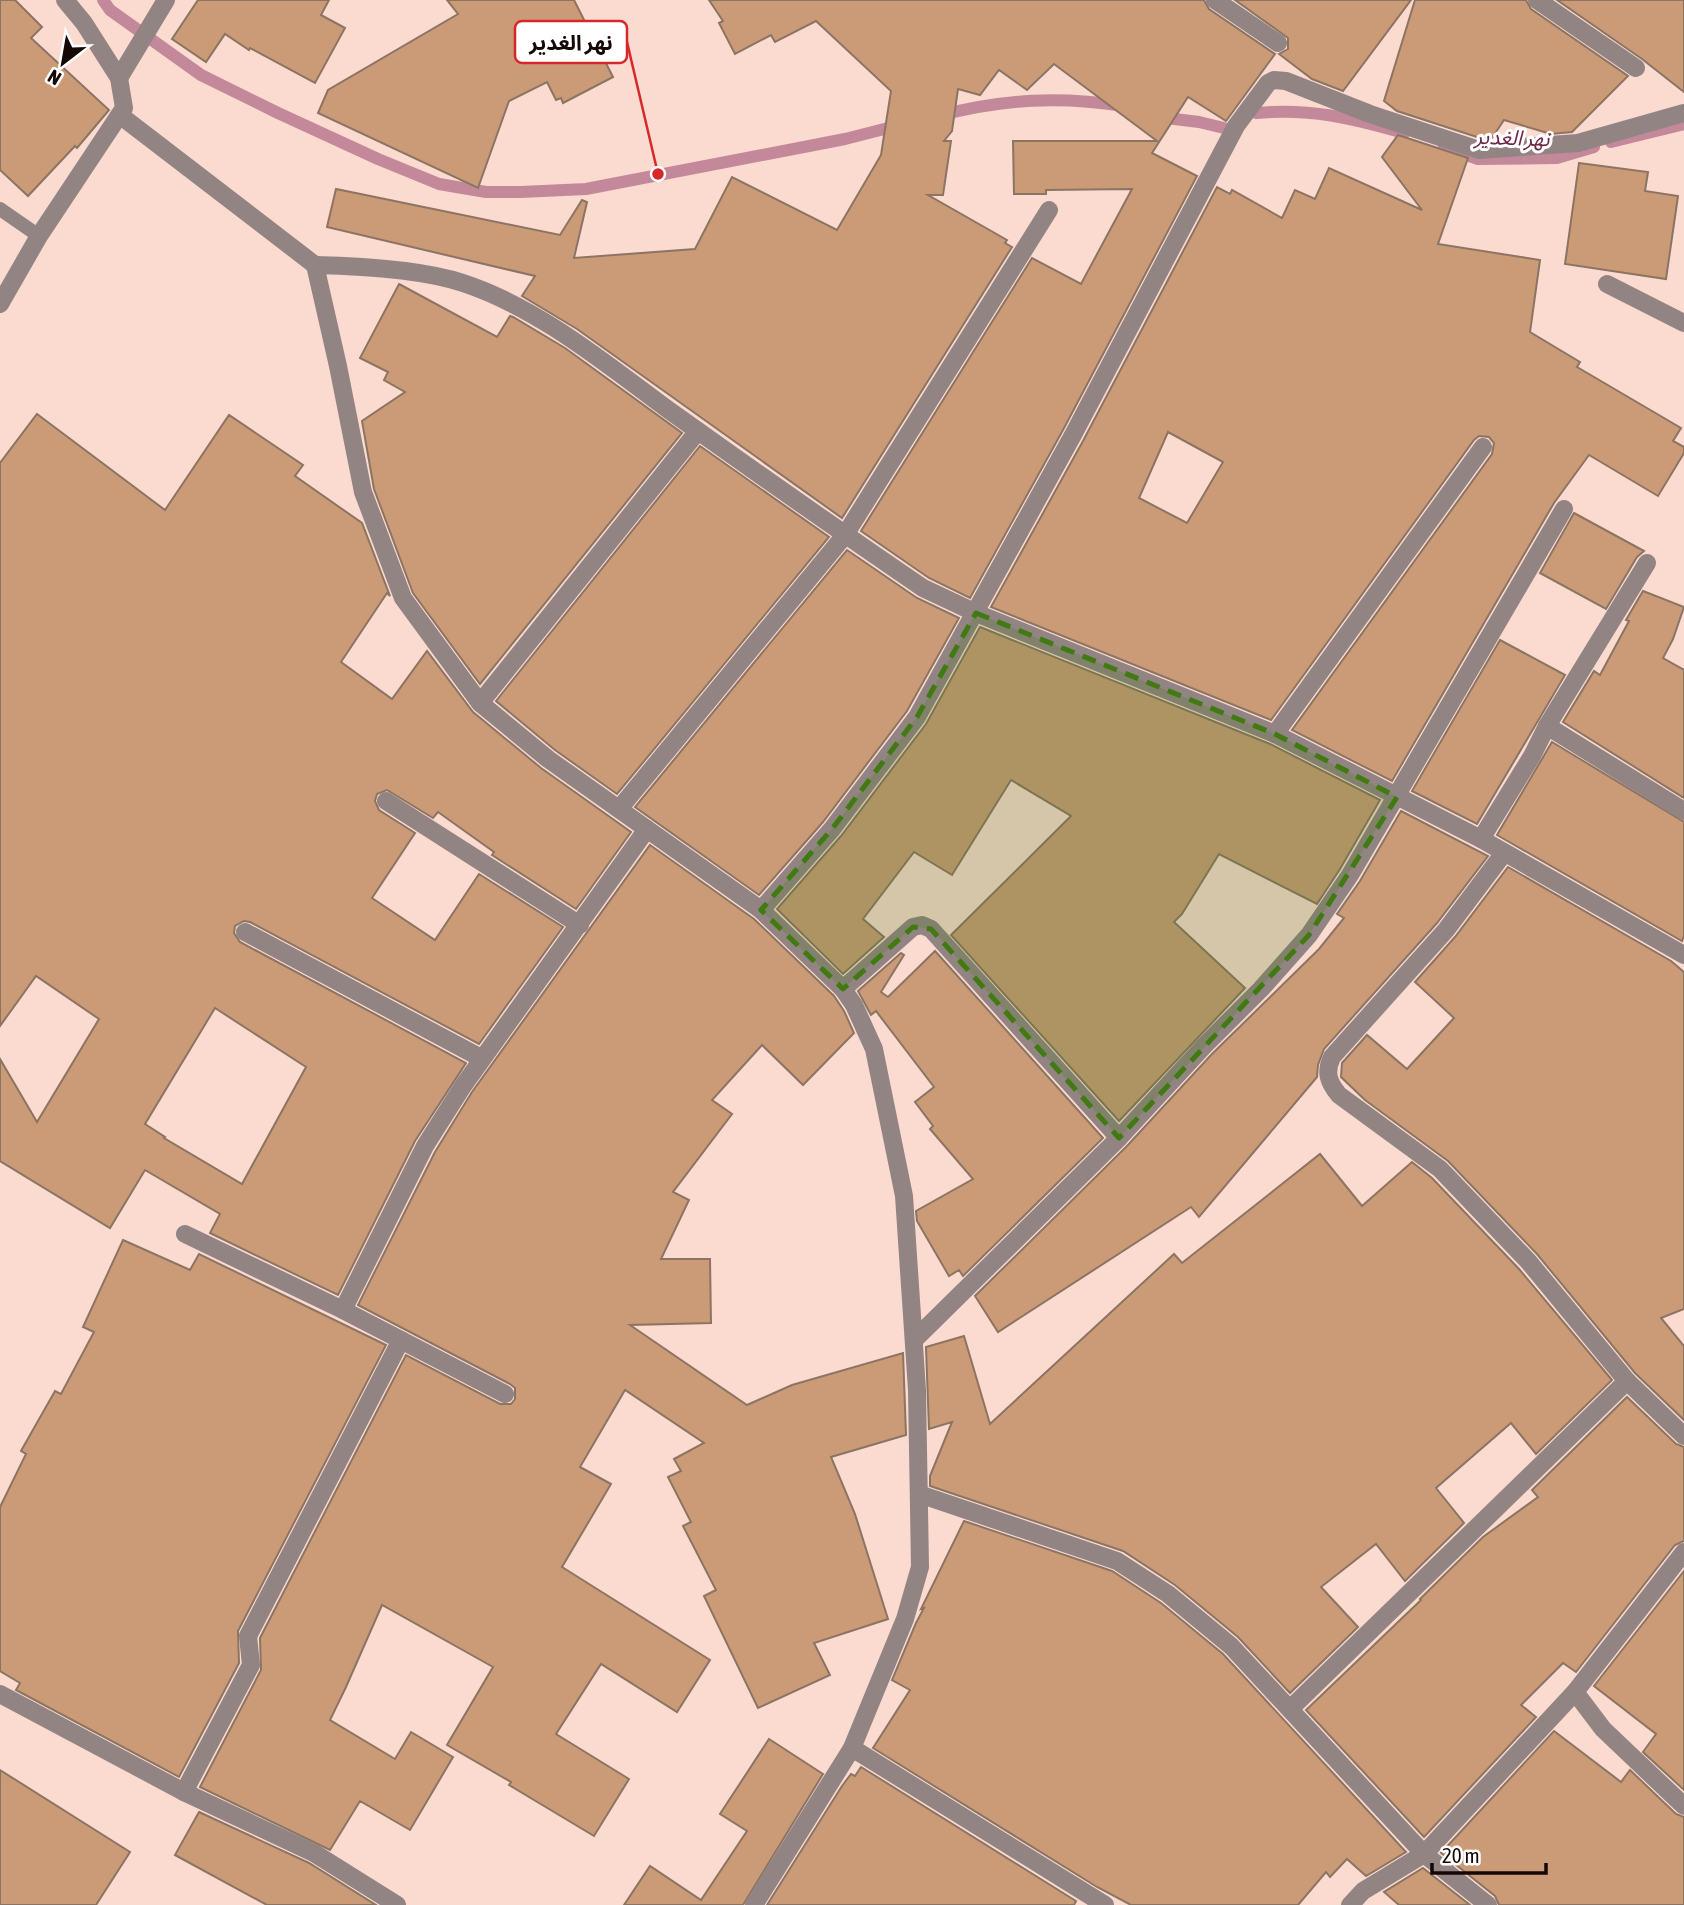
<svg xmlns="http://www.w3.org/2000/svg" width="1684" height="1905" font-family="'Asap Condensed','Noto Sans Arabic',sans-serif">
<rect width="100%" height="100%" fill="#fbdad0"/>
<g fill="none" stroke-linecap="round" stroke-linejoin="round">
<g stroke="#c3899b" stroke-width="12">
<path d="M 103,0 L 110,10 L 201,75 L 278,113 L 378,159 L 439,184 L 486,192 L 521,192 L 586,189 L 845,139 L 900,125"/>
<path d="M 1256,113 C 1310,108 1352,118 1404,133"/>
<path d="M 941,115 C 1005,99 1059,96 1124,106"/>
<path d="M 1158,117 L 1199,122 L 1224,128"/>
<path d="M 1611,142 L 1684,124"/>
<path d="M 1444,147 L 1478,159 L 1557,158 L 1594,147"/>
</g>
</g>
<g fill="#cb9b78" stroke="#8c7463" stroke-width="2" fill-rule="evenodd">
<path d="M 0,0 L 15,0 L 42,27 L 31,38 L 109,110 L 77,148 L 75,146 L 28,196 L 0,170 Z"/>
<path d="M 198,0 L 329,0 L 321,15 L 345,28 L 315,83 L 250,48 L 249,50 L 225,34 L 206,62 L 172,39 Z"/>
<path d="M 447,0 L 574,0 L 613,77 L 563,103 L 561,98 L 556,100 L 547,82 L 509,101 L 478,188 L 318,113 L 328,90 L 458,14 Z"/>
<path d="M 709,0 L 1204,0 L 1209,9 L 1275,54 L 1226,121 L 1188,97 L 1152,153 L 1197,176 L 1063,430 L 970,598 L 929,578 L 861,531 L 1032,258 L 1081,284 L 1132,189 L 1046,190 L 1046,194 L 1014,194 L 1013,141 L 1157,141 L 1054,64 L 1027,90 L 999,70 L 980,95 L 958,89 L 952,131 L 944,141 L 951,141 L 943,195 L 928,195 L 1007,240 L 1005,243 L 1012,247 L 842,518 L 577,329 L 522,296 L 535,276 L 327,227 L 336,189 L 560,235 L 582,200 L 587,202 L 574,258 L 695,249 L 732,177 L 837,230 L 881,155 L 891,91 L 816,21 L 775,42 L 771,35 L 735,54 L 719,23 L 723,21 Z"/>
<path d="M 1235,0 L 1411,0 L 1343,91 L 1312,79 L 1279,54 L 1288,49 L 1288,38 Z"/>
<path d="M 1415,0 L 1526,0 L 1531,9 L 1628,76 L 1572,132 L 1551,134 L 1504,120 L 1492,138 L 1480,138 L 1397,111 L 1384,101 Z"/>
<path d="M 1557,0 L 1684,0 L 1684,92 L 1642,59 Z"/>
<path d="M 1398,135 L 1468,158 L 1438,244 L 1540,260 L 1530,332 L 1580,362 L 1577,367 L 1681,428 L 1673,441 L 1684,447 L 1684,453 L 1658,496 L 1589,455 L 1554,503 L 1392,781 L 1292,730 L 1492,454 L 1494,443 L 1489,437 L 1479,436 L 1474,440 L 1271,720 L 991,607 L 1083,441 L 1217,187 L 1230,194 L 1232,190 L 1282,218 L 1295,190 L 1315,199 L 1329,168 L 1422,210 L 1382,157 ZM 1168,432 L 1223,462 L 1187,523 L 1139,498 Z"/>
<path d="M 1579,163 L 1648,172 L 1645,191 L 1678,196 L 1666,279 L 1565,264 Z"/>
<path d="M 399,284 L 497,337 L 510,316 L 513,317 L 565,348 L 682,433 L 480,684 L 413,593 L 374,489 L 362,421 L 405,392 L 384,380 L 388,372 L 360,358 Z"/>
<path d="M 37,414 L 165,510 L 229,415 L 303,465 L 295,476 L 362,523 L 390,596 L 387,593 L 341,662 L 392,699 L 427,651 L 473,712 L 541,768 L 631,832 L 576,909 L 492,855 L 494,852 L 438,812 L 433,818 L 387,790 L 377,794 L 375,801 L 379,810 L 415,833 L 372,898 L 435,940 L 479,874 L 563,927 L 479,1044 L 250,922 L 244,921 L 235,926 L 234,933 L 240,942 L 466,1063 L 415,1141 L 338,1295 L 210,1233 L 220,1214 L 145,1170 L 110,1228 L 0,1161 L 0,1059 L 37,1122 L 99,1019 L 36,976 L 0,1026 L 0,463 ZM 215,1008 L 306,1067 L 242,1184 L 164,1138 L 165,1137 L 145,1124 Z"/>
<path d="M 700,446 L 829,537 L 617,794 L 555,750 L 496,701 Z"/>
<path d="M 1574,513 L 1644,551 L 1637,557 L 1606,609 L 1540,573 Z"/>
<path d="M 847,550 L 917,598 L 959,618 L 907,711 L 823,822 L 759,895 L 635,807 Z"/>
<path d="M 1643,591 L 1684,607 L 1673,639 L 1663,658 L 1684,670 L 1684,798 L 1563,722 L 1594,671 L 1600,675 L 1629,621 L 1626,620 Z"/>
<path d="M 980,627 L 1270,744 L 1380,800 L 1340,869 L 1317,904 L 1219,854 L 1182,914 L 1174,922 L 1245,988 L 1119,1121 L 951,935 L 1071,816 L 1011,780 L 952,875 L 914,852 L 863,919 L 884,937 L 843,974 L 777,909 L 841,836 L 926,724 Z"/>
<path d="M 1500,640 L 1565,675 L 1477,824 L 1412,791 Z"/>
<path d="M 1552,742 L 1684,822 L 1684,936 L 1682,941 L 1497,835 Z"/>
<path d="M 1401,811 L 1488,856 L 1437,923 L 1324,1049 L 1318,1065 L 1317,1077 L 1199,1217 L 1191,1207 L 998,1332 L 975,1296 L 1127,1146 L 1212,1054 L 1319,949 L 1344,918 L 1337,914 L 1360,881 Z"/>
<path d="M 650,845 L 754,919 L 834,996 L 844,1011 L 854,1033 L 803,1085 L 762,1045 L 712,1100 L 732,1114 L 673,1192 L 689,1200 L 661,1259 L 710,1259 L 711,1323 L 630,1325 L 747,1405 L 792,1385 L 903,1353 L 906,1435 L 831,1457 L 855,1514 L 888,1619 L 814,1643 L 830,1675 L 758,1708 L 704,1596 L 716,1590 L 683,1526 L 691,1522 L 668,1477 L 681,1471 L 674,1459 L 704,1443 L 625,1390 L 580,1467 L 611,1484 L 562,1567 L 710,1660 L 677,1712 L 601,1664 L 556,1734 L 629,1779 L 594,1836 L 509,1785 L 511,1782 L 447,1745 L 493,1667 L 382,1605 L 346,1687 L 330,1720 L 395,1759 L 411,1732 L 453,1757 L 410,1830 L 360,1801 L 330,1850 L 200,1787 L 261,1670 L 260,1638 L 406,1355 L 500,1404 L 511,1404 L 515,1399 L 515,1388 L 510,1384 L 358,1305 L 435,1152 L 472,1092 Z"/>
<path d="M 1508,867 L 1671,961 L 1684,972 L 1684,1309 L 1661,1318 L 1684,1346 L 1684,1420 L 1635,1373 L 1537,1254 L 1448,1161 L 1365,1100 L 1341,1077 L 1342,1063 L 1367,1035 L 1407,1069 L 1454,1018 L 1415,982 L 1455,937 Z"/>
<path d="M 935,951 L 1103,1138 L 963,1276 L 959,1270 L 949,1276 L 917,1221 L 916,1211 L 973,1179 L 930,1129 L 933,1126 L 915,1102 L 934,1087 L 876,1011 L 871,1015 L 858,991 L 901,953 L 904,955 L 881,992 L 888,997 Z"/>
<path d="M 1320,1154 L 1362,1206 L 1412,1162 L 1432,1178 L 1519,1269 L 1612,1380 L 1536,1454 L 1511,1423 L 1436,1488 L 1464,1523 L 1405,1581 L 1376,1544 L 1321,1587 L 1358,1627 L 1290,1693 L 1238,1637 L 1175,1585 L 1123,1551 L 930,1486 L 930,1476 L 952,1422 L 929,1429 L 926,1347 L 964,1336 L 990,1424 L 1174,1254 L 1182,1263 Z"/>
<path d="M 123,1240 L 190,1270 L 199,1254 L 386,1345 L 238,1631 L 239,1663 L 179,1777 L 16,1690 L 20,1683 L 0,1671 L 0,1507 L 26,1454 L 21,1451 L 55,1391 L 61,1394 L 94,1332 L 83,1327 Z"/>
<path d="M 1627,1397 L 1676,1444 L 1684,1447 L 1684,1541 L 1675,1545 L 1576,1672 L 1563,1663 L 1521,1705 L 1536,1717 L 1424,1837 L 1306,1710 L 1421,1600 L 1420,1599 L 1483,1537 L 1538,1497 L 1532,1490 Z"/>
<path d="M 964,1521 L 1112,1571 L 1161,1603 L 1223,1654 L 1406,1852 L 1366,1876 L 1347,1859 L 1330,1877 L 1326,1872 L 1298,1905 L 1131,1905 L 1097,1887 L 873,1748 L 910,1690 L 892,1680 L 916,1623 L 924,1608 L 921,1609 Z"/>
<path d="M 1684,1571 L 1684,1790 L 1643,1752 L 1656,1734 L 1594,1686 Z"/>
<path d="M 1554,1731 L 1621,1782 L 1630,1770 L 1676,1814 L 1684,1817 L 1684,1905 L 1499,1905 L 1495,1896 L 1441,1853 Z"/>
<path d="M 769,1739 L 823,1774 L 743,1905 L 624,1905 L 650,1866 L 701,1900 L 747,1831 L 720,1814 Z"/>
<path d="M 861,1767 L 1076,1901 L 1074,1905 L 767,1905 L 842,1786 L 851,1774 L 855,1776 Z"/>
<path d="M 0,1770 L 130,1852 L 96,1905 L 0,1905 Z"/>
<path d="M 199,1812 L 309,1863 L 376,1905 L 267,1905 L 175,1855 Z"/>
<path d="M 1423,1868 L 1470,1905 L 1399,1905 L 1384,1892 Z"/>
</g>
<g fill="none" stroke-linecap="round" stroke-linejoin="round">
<path stroke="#938484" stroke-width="14" d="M 0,209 L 39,236"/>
<g stroke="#938484" stroke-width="18">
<path d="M 1215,0 L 1278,43"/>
<path d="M 1537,0 L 1636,68"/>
<path d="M 119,78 L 166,0"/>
<path d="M 121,116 L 315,265 L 338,366 L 363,492 L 403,598 L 480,703 L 548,759 L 761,910 L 843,989 L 854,1005 L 874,1049 L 904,1196 L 917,1390 L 920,1567 L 905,1619 L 852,1748 L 754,1905"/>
<path d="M 315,265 C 359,266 421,269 463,283 C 539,308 606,364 670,411 C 754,471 838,530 923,588 L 976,613 L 1275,734 L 1481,839 L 1684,955"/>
<path d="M 1607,284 L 1684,323"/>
<path d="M 0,304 L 39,236 L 124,108 L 119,78 L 84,23 L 65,0"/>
<path d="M 480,703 L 698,431"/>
<path d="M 1547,726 L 1684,811"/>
<path d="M 1275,734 L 1483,447"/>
<path d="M 386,801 L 580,925"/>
<path d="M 619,809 L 845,535 L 1049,210"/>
<path d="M 1481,839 L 1532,756 L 1547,726 L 1647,563"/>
<path d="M 1504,853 L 1446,930 L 1332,1057 C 1325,1072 1328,1082 1339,1095 L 1440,1169 L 1528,1261 L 1627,1381 L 1684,1436"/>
<path d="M 761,910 L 832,829 L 917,717 L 1073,435 L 1236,126 L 1268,83 L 1274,80 L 1286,81 L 1370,114 L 1479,150 L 1578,143 L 1684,113"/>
<path d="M 245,932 L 481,1058"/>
<path d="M 843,989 L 913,927 L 922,925 L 931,929 L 1119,1138"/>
<path d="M 185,1234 L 343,1310"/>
<path d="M 914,1340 L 1119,1138 L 1204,1046 L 1261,989 L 1309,935 L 1350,875 L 1564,509"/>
<path d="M 505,1394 L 343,1310 L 425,1146 L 463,1086 L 647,829"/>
<path d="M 919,1494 L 1117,1561 L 1168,1594 L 1231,1646 L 1424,1854 L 1488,1905"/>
<path d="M 1575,1692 L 1603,1729 L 1684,1806"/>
<path d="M 0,1694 L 184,1792 L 314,1853 L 397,1905"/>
<path d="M 1290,1709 L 1627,1381"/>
<path d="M 852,1748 L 1105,1905"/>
<path d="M 184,1792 L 251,1665 L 248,1636 L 401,1340"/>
<path d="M 1350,1905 L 1363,1891 L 1424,1854 L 1575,1692 L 1684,1552"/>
</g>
</g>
<path fill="#417a11" fill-opacity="0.2" stroke="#417a11" stroke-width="5" stroke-dasharray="14 9" stroke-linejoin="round" d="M 976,613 L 1275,734 L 1397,797 L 1309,935 L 1119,1138 L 931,929 L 913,927 L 843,989 L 761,910 L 832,829 L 917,717 Z"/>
<g text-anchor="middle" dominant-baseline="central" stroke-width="6" stroke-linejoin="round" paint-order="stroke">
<g font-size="21" font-style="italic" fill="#6e2743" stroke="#fff">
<text transform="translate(1512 137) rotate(2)">نهر الغدير</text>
</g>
</g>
<path fill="none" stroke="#d62828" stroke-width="2.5" d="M658 174L627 42"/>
<circle fill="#d62828" stroke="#fff" stroke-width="2.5" cx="658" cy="174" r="7"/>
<rect fill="#fff" stroke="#d62828" stroke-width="2.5" x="515" y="21" width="112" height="42" rx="7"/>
<g font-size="21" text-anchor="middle" font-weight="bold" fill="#130806">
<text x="571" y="50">نهر الغدير</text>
</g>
<g transform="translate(63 63) rotate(211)" stroke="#ffffff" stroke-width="5" paint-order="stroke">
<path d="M0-5L12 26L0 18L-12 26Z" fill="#130806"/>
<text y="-10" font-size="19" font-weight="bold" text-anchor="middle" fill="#130806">N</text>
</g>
<path d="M1432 1863v10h114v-10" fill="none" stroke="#130806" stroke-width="3.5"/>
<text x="1442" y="1863" font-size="21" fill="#130806" stroke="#ffffff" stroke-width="5" paint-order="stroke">20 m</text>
</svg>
